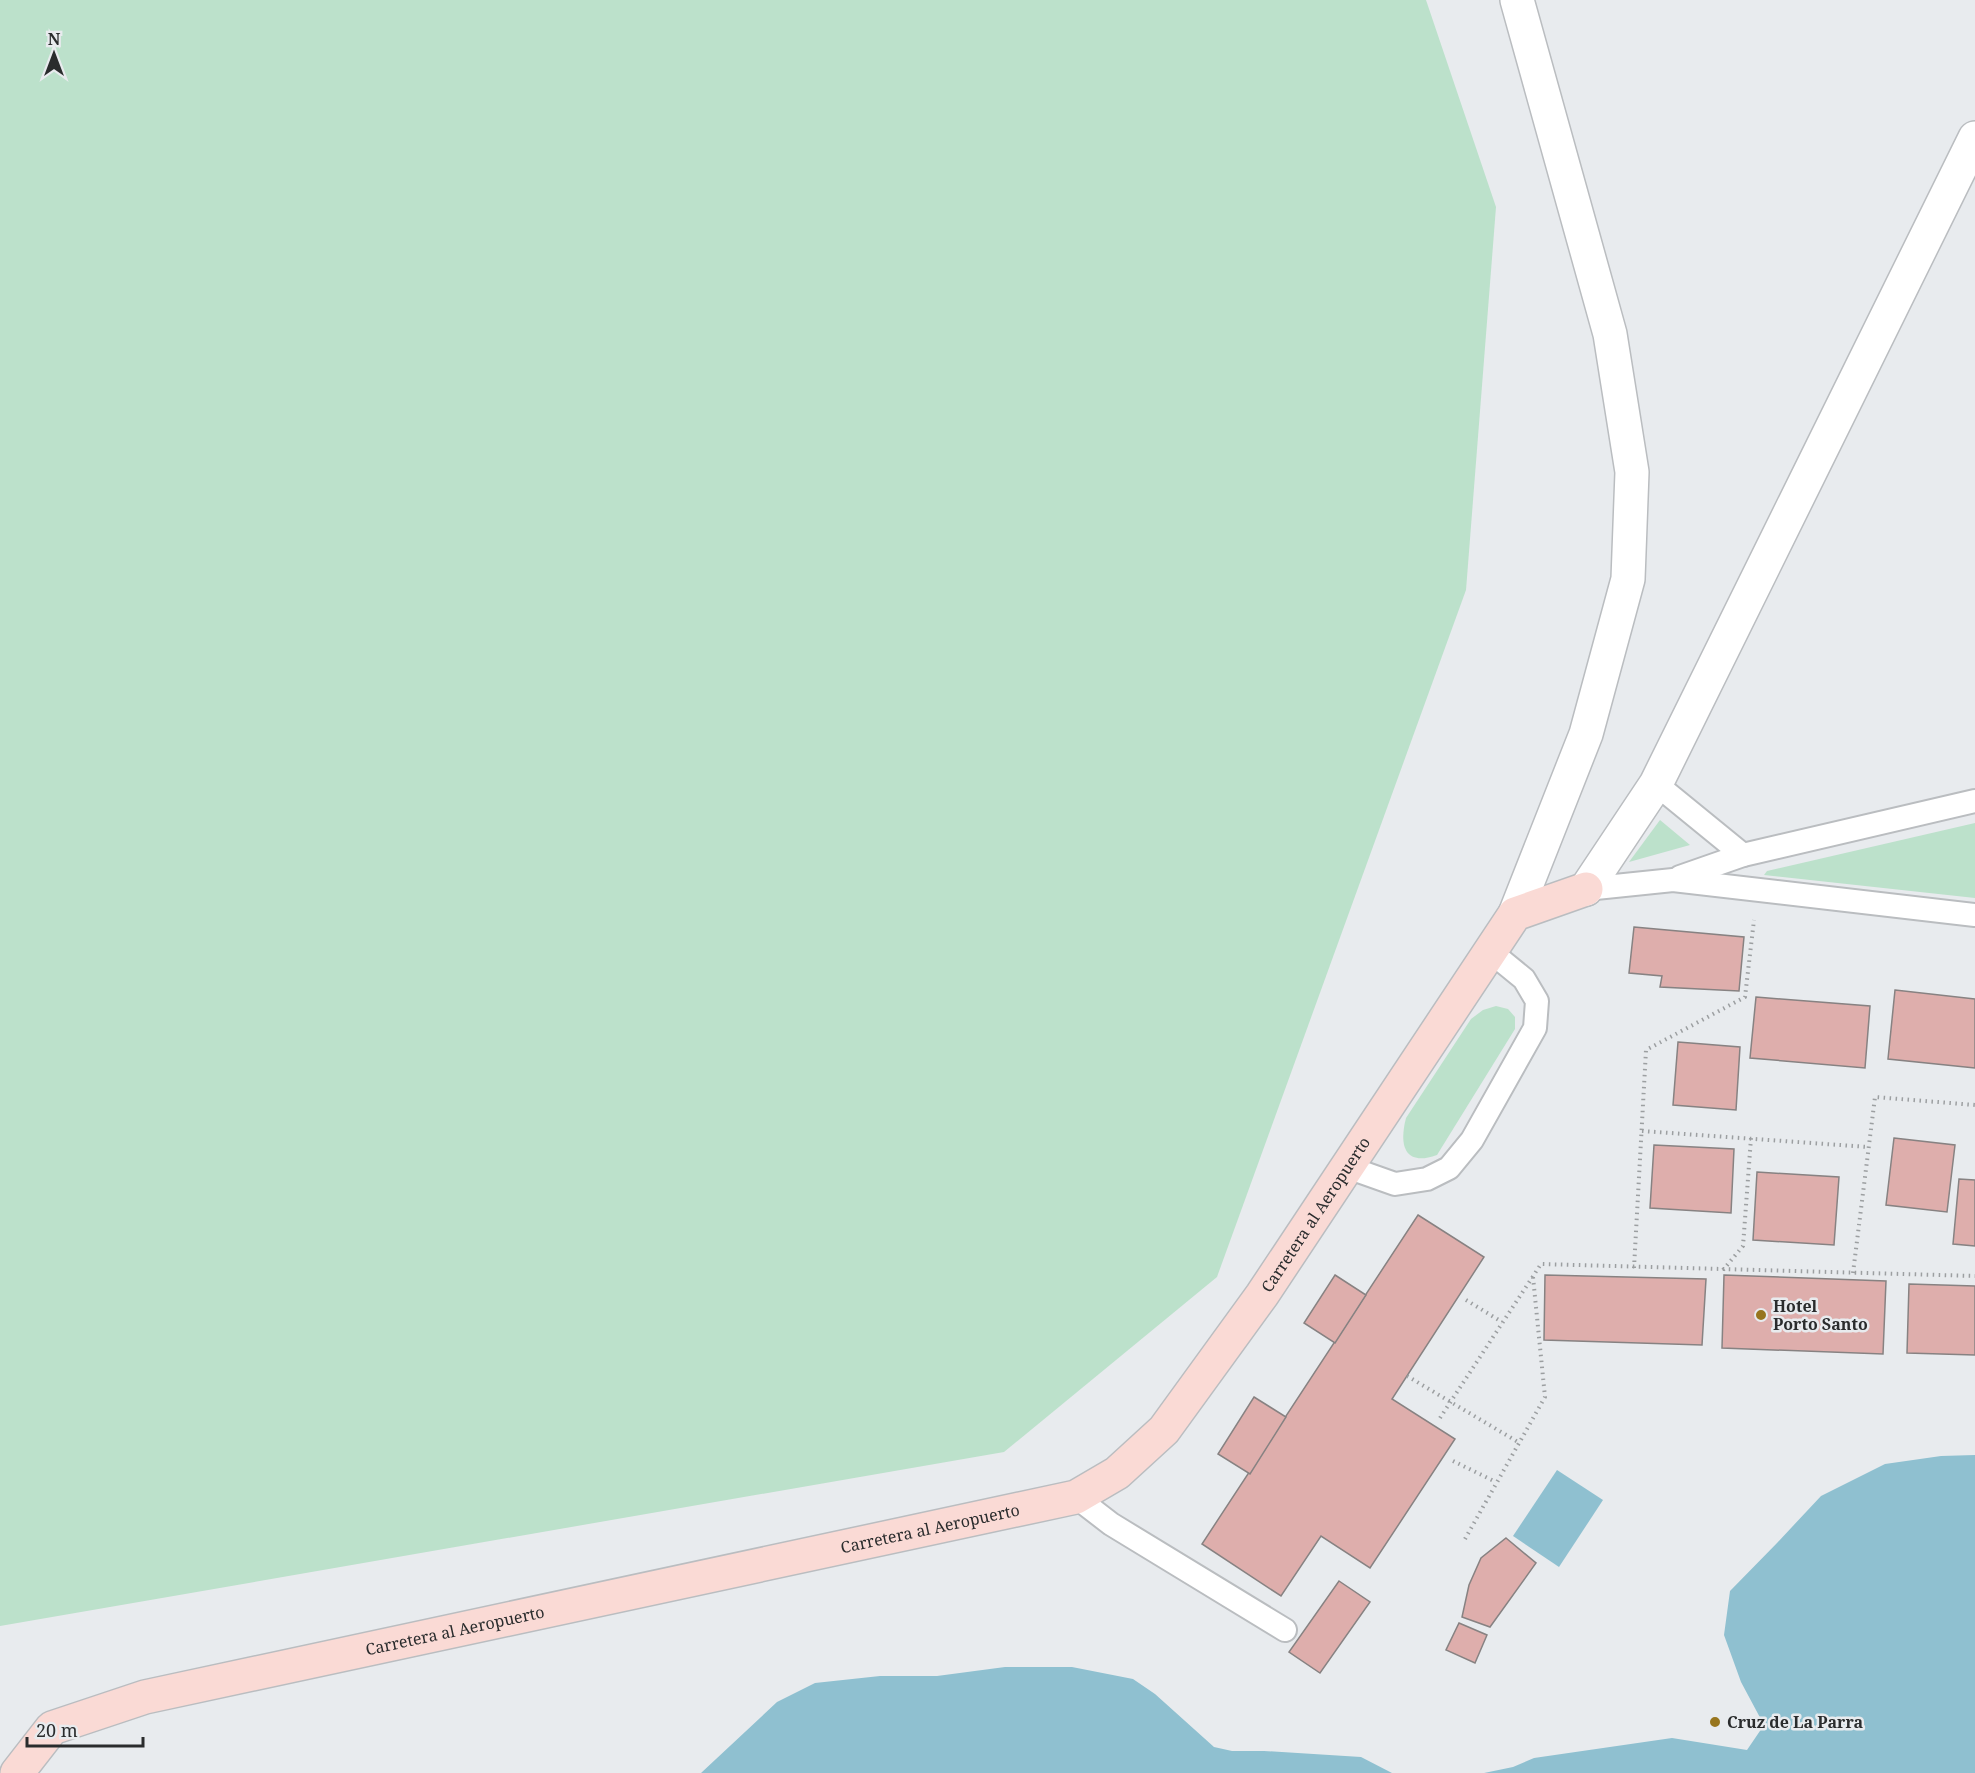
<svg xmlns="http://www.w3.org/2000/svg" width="1975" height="1773" font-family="'Noto Serif',serif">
<rect width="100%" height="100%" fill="#e8ebee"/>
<g fill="#bce1cb">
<path d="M 0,0 L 1426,0 L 1496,207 L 1466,590 L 1217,1277 L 1004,1452 L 0,1626 Z"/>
<path d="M 1660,820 L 1690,845 L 1629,862 Z"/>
<path d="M 1975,823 L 1975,898 L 1764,875 L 1767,871 Z"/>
<path d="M 1496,1006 L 1508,1009 L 1515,1017 L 1515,1029 L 1437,1155 C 1404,1167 1399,1145 1406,1118 L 1471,1019 L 1483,1010 Z"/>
</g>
<g fill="#8fc0d0">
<path d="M 1975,1455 L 1975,1773 L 1484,1773 L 1513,1767 L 1534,1758 L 1672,1738 L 1747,1750 L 1764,1725 L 1741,1682 L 1724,1635 L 1730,1591 L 1777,1543 L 1821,1496 L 1885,1464 L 1941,1456 Z"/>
<path d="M 1557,1470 L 1603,1500 L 1559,1567 L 1513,1536 Z"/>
<path d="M 1005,1667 L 1072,1667 L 1133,1679 L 1155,1694 L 1214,1747 L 1232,1751 L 1264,1751 L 1361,1757 L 1392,1773 L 701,1773 L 777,1702 L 815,1683 L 880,1676 L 937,1676 Z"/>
</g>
<g fill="#deaeac" stroke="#878282" stroke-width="1.5">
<path d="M 1634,927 L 1744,937 L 1739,991 L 1660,987 L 1662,976 L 1629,973 Z"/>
<path d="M 1895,990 L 1975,999 L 1975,1068 L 1888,1059 Z"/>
<path d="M 1756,997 L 1870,1006 L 1865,1068 L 1750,1058 Z"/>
<path d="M 1678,1042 L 1740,1047 L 1736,1110 L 1673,1105 Z"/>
<path d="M 1894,1138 L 1955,1145 L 1947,1212 L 1886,1205 Z"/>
<path d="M 1654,1145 L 1734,1149 L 1731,1213 L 1650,1208 Z"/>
<path d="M 1757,1172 L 1839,1177 L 1834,1245 L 1753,1240 Z"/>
<path d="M 1959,1179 L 1975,1180 L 1975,1246 L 1953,1244 Z"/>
<path d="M 1418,1215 L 1484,1257 L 1392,1399 L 1455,1439 L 1370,1568 L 1321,1536 L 1281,1596 L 1202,1544 Z"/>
<path d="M 1335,1275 L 1366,1295 L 1335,1343 L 1304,1323 Z"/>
<path d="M 1545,1275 L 1706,1279 L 1702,1345 L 1544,1340 Z"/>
<path d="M 1724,1275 L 1886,1281 L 1883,1354 L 1722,1348 Z"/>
<path d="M 1909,1284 L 1975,1286 L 1975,1355 L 1907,1353 Z"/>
<path d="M 1254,1397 L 1286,1417 L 1250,1474 L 1218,1454 Z"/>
<path d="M 1506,1538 L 1536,1563 L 1490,1627 L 1462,1617 L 1469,1585 L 1481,1558 Z"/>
<path d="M 1339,1581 L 1370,1602 L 1320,1673 L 1289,1652 Z"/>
<path d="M 1459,1623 L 1487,1635 L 1475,1663 L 1446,1650 Z"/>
</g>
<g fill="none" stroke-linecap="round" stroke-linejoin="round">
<g stroke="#babdc0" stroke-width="26">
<g id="lane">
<path d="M 1656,784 L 1743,855"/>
<path d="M 1680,877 L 1743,855 L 1975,801"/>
<path d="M 1586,889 L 1673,880 L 1975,915"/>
<path d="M 1347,1167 L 1395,1184 L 1427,1179 L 1449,1168 L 1472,1140 L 1535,1028 L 1537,1001 L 1524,979 L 1491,952"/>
<path d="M 1076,1497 L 1111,1524 L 1285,1630"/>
</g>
</g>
<g stroke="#babdc0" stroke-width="36">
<g id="street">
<path d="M 1586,889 L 1656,784 L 1975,138"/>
<path d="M 1515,914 L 1586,734 L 1628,579 L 1632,472 L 1610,334 L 1517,0"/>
</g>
</g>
<g stroke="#babdc0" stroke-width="36">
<g id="secondary">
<path id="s1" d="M 17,1773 L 52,1728 L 145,1697 L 1076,1497 L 1117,1473 L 1164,1430 L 1262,1295 L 1515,914 L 1586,889"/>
</g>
</g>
<g stroke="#9c9fa1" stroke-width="4" stroke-dasharray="1.5 4.5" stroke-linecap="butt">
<path d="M 1642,1131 L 1868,1147"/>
<path d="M 1634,1268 L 1646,1050 L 1745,997 L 1754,920"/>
<path d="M 1723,1270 L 1743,1246 L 1751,1138"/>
<path d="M 1853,1273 L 1875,1097 L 1975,1105"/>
<path d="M 1466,1300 L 1502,1322"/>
<path d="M 1407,1376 L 1518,1442"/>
<path d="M 1440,1418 L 1541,1264 L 1975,1276"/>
<path d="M 1453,1461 L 1496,1482"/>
<path d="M 1465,1539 L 1545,1397 L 1533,1277"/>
</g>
<use href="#lane" stroke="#fff" stroke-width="22"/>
<use href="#street" stroke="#fff" stroke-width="33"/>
<use href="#secondary" stroke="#fadad5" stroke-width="33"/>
</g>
<g fill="#97751e" stroke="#e8ebee" stroke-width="2">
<circle cx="1761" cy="1315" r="6"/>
<circle cx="1715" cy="1722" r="6"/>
</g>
<g text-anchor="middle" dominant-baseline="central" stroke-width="5" stroke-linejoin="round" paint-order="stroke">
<g font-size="16" fill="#2a2c2d" stroke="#e8ebee">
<text stroke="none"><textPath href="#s1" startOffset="1482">Carretera al Aeropuerto</textPath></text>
<text stroke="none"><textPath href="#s1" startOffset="958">Carretera al Aeropuerto</textPath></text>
<text stroke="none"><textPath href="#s1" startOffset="472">Carretera al Aeropuerto</textPath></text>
</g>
<g font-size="16" font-weight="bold" fill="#2a2c2d" stroke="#e8ebee" text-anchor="start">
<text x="1773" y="1306">Hotel<tspan x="1773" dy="18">Porto Santo</tspan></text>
<text x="1727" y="1722">Cruz de La Parra</text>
</g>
</g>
<g transform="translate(54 54)" stroke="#e8ebee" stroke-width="4.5" paint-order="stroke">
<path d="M0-4.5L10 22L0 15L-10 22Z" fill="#2a2c2d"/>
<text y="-9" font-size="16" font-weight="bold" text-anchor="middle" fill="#2a2c2d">N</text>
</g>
<path d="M27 1737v9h116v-9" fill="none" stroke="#2a2c2d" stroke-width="3"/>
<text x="36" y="1737" font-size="18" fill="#2a2c2d" stroke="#e8ebee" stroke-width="4.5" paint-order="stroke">20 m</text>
</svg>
